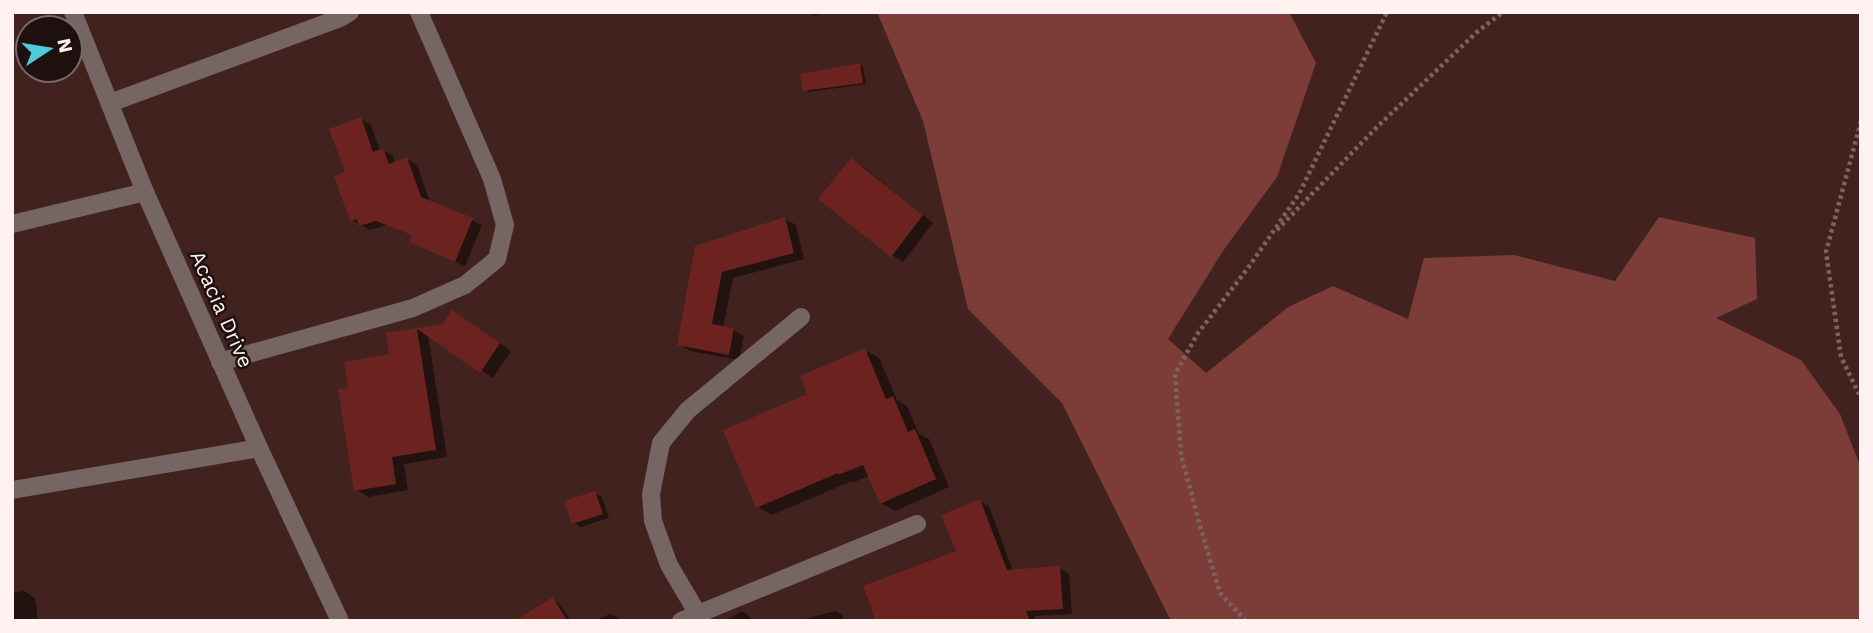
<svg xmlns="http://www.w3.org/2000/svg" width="1873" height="633" font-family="'Work Sans',sans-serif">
<rect width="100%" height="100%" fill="#41221f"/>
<path fill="#7c3c37" d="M 877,12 L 1289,12 L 1316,63 L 1277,177 L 1223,251 L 1168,339 L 1206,373 L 1288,307 L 1333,286 L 1408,319 L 1424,258 L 1514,255 L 1615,281 L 1659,217 L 1755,238 L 1757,299 L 1716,318 L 1801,360 L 1840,414 L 1861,468 L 1861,621 L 1171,621 L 1062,403 L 968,309 L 923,121 Z"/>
<g fill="#0007">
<path d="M 808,12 L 826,12 L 815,16 Z"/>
<path d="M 860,65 L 863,67 L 866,84 L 808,92 L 805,90 Z"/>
<path d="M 361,119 L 371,125 L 380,151 L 383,150 L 393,156 L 395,163 L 407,159 L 417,165 L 430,202 L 482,225 L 465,266 L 411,242 L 414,235 L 387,225 L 370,230 L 352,220 L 347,173 Z"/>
<path d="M 851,160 L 862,166 L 933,223 L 903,262 L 892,255 Z"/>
<path d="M 785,219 L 796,225 L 804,259 L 733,278 L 723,328 L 733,330 L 744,336 L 739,360 L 690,351 L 679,344 L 696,248 Z"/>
<path d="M 464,319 L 511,351 L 493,378 L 428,335 L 447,457 L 404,464 L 408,490 L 368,497 L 355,489 L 350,389 L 391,356 L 388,334 L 443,326 Z"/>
<path d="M 865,350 L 879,358 L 897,400 L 907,406 L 919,434 L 929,439 L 949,487 L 895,511 L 881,503 L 869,476 L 854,482 L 852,481 L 772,515 L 758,507 L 810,395 Z"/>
<path d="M 595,493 L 602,497 L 609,518 L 581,527 L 574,523 Z"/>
<path d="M 979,501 L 989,506 L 1013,571 L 1060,568 L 1069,574 L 1072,614 L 1034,616 L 1036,621 L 878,621 L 958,552 Z"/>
<path d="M 24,591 L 35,598 L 38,621 L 12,621 L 12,593 Z"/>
<path d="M 553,599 L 560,604 L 571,621 L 518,621 Z"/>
<path d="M 742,611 L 749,616 L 752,621 L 725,621 Z"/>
<path d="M 835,611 L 843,616 L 844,621 L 798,621 Z"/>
<path d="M 610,614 L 618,618 L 619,621 L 594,621 Z"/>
</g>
<g fill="#6c221f">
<path d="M 860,63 L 863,83 L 803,91 L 800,74 Z"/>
<path d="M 361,117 L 373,152 L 383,148 L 389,164 L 407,157 L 421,197 L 473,218 L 455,262 L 409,242 L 412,235 L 376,221 L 359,226 L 357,219 L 350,221 L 334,176 L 345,172 L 329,129 Z"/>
<path d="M 851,158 L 923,215 L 891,257 L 818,199 Z"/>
<path d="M 785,217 L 794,253 L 722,272 L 712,324 L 734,328 L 729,355 L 677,345 L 695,246 Z"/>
<path d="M 452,310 L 500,343 L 480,373 L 417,329 L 436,450 L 392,457 L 396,484 L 354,491 L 338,389 L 348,388 L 344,362 L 389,354 L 386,333 L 442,324 Z"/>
<path d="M 865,348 L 886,399 L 893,396 L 908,432 L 915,429 L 936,479 L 880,504 L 863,465 L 838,475 L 838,473 L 756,508 L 723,430 L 807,394 L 800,376 Z"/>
<path d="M 595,491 L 603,514 L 572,524 L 564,501 Z"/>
<path d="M 980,499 L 1007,570 L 1060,566 L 1063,609 L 1026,611 L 1030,621 L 876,621 L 863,586 L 956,551 L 941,515 Z"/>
<path d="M 553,597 L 567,621 L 515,621 Z"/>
</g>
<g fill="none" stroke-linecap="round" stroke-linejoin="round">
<g stroke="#7c6260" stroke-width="4.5" stroke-dasharray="3.5 3.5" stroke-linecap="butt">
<path d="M 1861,121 L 1826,252 L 1841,357 L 1861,398"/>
<path d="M 1277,230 L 1379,125 L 1477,32 L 1503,12"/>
<path d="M 1246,621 L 1220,593 L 1200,526 L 1181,455 L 1175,374 L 1198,333 L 1248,268 L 1299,194 L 1387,12"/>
</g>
<g stroke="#756563" stroke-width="18">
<path d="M 73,12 L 145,192 L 259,448 L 340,621"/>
<path d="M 110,103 L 340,18 L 350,12"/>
<path d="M 12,224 L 145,192"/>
<path d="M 220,362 L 413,308 L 465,285 L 497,259 L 505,225 L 492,179 L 419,12"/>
<path d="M 12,490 L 259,448"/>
<path d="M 681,621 L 917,524"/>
<path d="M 702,621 L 669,565 L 653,521 L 651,494 L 661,443 L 688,410 L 801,317"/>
</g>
</g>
<g text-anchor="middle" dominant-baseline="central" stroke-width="5" stroke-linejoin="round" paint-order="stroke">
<g font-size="21" fill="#fff2f0" stroke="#1e100f">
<text transform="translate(222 309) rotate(66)">Acacia Drive</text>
</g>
</g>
<rect width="1873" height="633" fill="none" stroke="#fff2f0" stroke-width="28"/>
<g transform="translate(49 49) rotate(78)"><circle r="33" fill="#1e100f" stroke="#786a69" stroke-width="2"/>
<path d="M0-5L12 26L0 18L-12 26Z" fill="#52cbd9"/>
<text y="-10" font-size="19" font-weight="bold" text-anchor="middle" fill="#fff2f0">N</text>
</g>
</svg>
